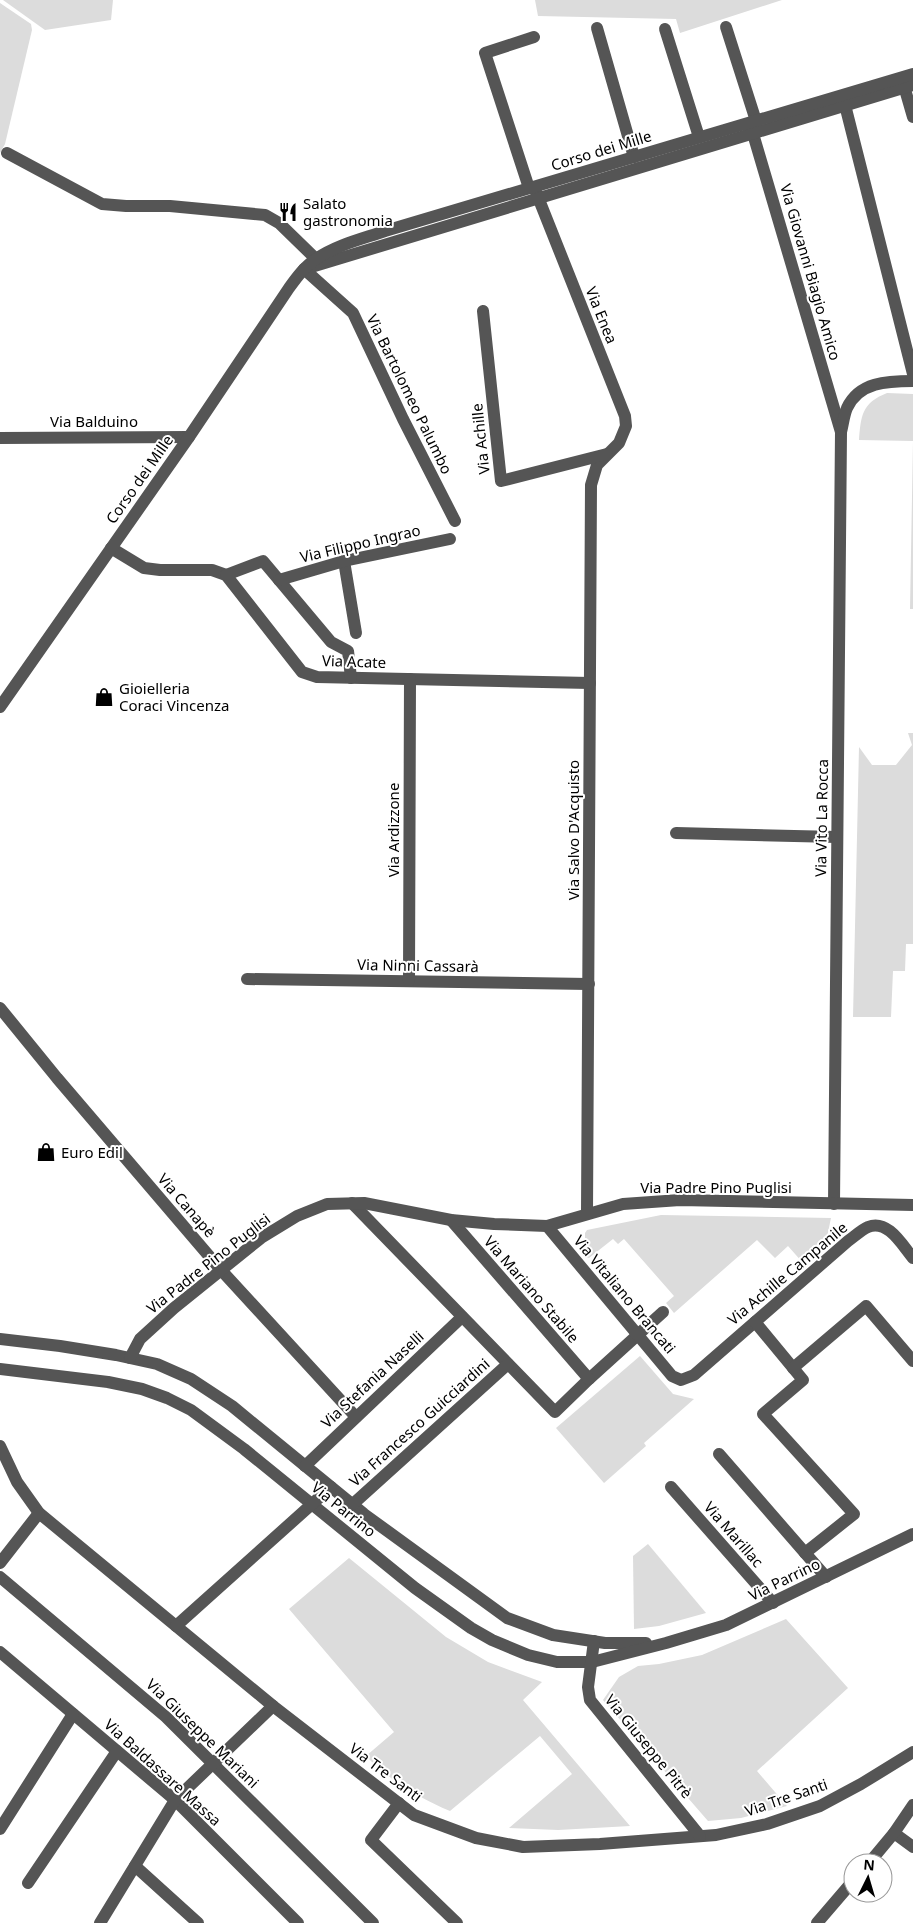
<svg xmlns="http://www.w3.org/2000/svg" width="913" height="1923" font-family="'Noto Sans',sans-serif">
<rect width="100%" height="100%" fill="#fff"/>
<g fill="#dcdcdc">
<path d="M 3,0 L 113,0 L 111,20 L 45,30 Z"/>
<path d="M 535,0 L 782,0 L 680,33 L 676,19 L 538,16 Z"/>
<path d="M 0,3 L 31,24 L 32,30 L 5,144 L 0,153 Z"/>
<path d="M 887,393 L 913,394 L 913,609 L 910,609 L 913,441 L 859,440 C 861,415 862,403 887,393 Z"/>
<path d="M 908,733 L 913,733 L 913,944 L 906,944 L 905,971 L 893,971 L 891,1017 L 853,1017 L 859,747 L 872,765 L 896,765 L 912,745 Z"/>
<path d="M 661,1215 L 831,1218 L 826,1242 L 803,1263 L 788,1246 L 775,1258 L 757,1240 L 674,1313 L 666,1303 L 674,1296 L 624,1239 L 618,1244 L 613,1239 L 589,1258 L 585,1257 L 585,1233 L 587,1230 Z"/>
<path d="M 640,1356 L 673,1394 L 694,1399 L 644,1443 L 646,1446 L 604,1483 L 556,1428 Z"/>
<path d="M 648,1544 L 706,1613 L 659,1626 L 634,1629 L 633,1556 Z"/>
<path d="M 349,1558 L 446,1637 L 488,1662 L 542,1682 L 523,1700 L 630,1826 L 558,1830 L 509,1828 L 572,1774 L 540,1736 L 450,1811 C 419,1798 389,1780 366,1756 L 394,1732 L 289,1609 Z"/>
<path d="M 786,1619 L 848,1688 L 757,1771 L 787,1806 L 741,1818 L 708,1821 L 603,1700 L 619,1677 L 638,1666 L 659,1664 L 702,1655 Z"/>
</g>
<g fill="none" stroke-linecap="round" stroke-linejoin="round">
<g stroke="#555" stroke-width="12">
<path d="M 726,27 L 756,121"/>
<path d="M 597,28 L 634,157"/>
<path d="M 665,29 L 699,137"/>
<path d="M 902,79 L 913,117"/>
<path d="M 843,97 L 913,374"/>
<path d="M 751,127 L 841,432"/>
<path d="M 7,153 L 102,204 L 126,206 L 170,206 L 265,215 L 279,223 L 316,259"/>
<path d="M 534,187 L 625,416 L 626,426 L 619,443 L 597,465 L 591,485 L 587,1213"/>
<path d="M 529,188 L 485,53 L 534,37"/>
<path d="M 308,268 L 913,85"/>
<path d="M 304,269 L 353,313 L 403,419 L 455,521"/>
<path d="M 483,311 L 501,481 L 607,454"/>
<path d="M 0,438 L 189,437"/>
<path d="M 111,548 L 144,568 L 160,570 L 212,570 L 226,575 L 302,672 L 317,677 L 590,683"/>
<path d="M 344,561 L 356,633"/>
<path d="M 226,575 L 263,561 L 331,642 L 348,651 L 351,678"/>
<path d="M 279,580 L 344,561 L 450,539"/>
<path d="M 0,707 L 189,437 L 289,288 C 297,277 305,266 316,259 C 336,245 362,239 385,231 L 913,74"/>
<path d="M 676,833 L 837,837"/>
<path d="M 247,979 L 589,984"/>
<path d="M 409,981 L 410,679"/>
<path d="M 0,1008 L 57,1078 L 221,1270 L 356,1417"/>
<path d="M 352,1203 L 555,1412 L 589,1379 L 663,1312"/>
<path d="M 834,1204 L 841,432 C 843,424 844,415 847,408 C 859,382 887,381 913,381"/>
<path d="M 451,1220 L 589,1379"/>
<path d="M 547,1226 L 672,1376 L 681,1380 L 694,1375 L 848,1241 C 854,1237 861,1230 868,1227 C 888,1219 902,1245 913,1258"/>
<path d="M 755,1322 L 803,1380 L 763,1414 L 854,1514 L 805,1553"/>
<path d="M 0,1339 L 60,1346 L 116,1355 L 157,1364 L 191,1379 L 232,1406 L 364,1514 L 507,1618 L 553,1635 L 605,1643 L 646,1643"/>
<path d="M 130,1358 L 140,1339 L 174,1308 L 261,1238 L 297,1216 L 327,1204 L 364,1203 L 451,1220 L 494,1224 L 547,1226 L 623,1204 L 680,1200 L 913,1205"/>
<path d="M 793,1368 L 866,1306 L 913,1361"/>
<path d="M 0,1369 L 108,1382 L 142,1389 L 167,1398 L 191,1410 L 244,1449 L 415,1588 L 471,1628 L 492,1640 L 528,1655 L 557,1662 L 592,1662 L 666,1643 L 726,1625 L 913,1534"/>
<path d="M 0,1446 L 17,1482 L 39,1513 L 273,1706 L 414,1815 L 476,1838 L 523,1847 L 600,1844 L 716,1835 L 767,1824 L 820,1806 L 861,1784 L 913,1752"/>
<path d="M 719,1454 L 826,1577"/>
<path d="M 305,1466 L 462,1317"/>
<path d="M 671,1487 L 773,1603"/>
<path d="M 353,1504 L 508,1364"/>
<path d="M 0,1563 L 39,1513"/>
<path d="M 0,1577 L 166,1717 L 373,1923"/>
<path d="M 176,1626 L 331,1487"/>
<path d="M 594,1641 L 588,1687 L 590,1700 L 700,1836"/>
<path d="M 0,1652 L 175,1800 L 298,1923"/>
<path d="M 399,1803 L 371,1840 L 457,1923"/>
<path d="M 0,1829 L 73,1714"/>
<path d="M 894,1833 L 913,1847"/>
<path d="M 869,1863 L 894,1833 L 913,1805"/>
<path d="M 135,1866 L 198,1923"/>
<path d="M 28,1883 L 117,1751"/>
<path d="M 100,1923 L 175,1800 L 273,1706"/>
<path d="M 817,1923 L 853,1881"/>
</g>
</g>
<defs>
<g id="restaurant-bare" transform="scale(1.5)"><path d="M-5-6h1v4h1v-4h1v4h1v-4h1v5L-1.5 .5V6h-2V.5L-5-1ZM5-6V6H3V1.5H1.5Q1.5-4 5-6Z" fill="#000" stroke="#fff" stroke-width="2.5" paint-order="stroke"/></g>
<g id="shop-bare" transform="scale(1.5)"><path d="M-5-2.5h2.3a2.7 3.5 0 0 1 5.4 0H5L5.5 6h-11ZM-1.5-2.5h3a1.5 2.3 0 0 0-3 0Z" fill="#000" stroke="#fff" stroke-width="2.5" paint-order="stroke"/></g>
</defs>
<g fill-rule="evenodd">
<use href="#restaurant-bare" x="288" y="212"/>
<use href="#shop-bare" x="104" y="697"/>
<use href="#shop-bare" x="46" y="1152"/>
</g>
<g text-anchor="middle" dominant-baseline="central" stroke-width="4" stroke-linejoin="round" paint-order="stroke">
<g font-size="15" fill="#000" stroke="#fff">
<text transform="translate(601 150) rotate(-17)">Corso dei Mille</text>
<text transform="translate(811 272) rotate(74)">Via Giovanni Biagio Amico</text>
<text transform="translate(602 315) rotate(68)">Via Enea</text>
<text transform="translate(410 394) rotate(64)">Via Bartolomeo Palumbo</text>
<text x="94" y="421">Via Balduino</text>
<text transform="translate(480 439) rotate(-96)">Via Achille</text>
<text transform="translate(139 479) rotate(-55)">Corso dei Mille</text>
<text transform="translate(360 543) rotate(-13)">Via Filippo Ingrao</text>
<text transform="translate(354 661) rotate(2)">Via Acate</text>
<text transform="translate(821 818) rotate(-89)">Via Vito La Rocca</text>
<text transform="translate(393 830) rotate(-90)">Via Ardizzone</text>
<text transform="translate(573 830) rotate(-90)">Via Salvo D'Acquisto</text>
<text transform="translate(418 965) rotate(1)">Via Ninni Cassarà</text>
<text x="716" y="1187">Via Padre Pino Puglisi</text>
<text transform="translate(187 1205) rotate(49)">Via Canapè</text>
<text transform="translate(208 1263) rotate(-38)">Via Padre Pino Puglisi</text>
<text transform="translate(787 1273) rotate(-40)">Via Achille Campanile</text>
<text transform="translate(532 1289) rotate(49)">Via Mariano Stabile</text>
<text transform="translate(625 1294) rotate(50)">Via Vitaliano Brancati</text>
<text transform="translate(372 1379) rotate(-43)">Via Stefania Naselli</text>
<text transform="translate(419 1422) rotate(-42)">Via Francesco Guicciardini</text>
<text transform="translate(344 1509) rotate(39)">Via Parrino</text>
<text transform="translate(734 1534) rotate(49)">Via Marillac</text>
<text transform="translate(784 1579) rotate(-26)">Via Parrino</text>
<text transform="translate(203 1733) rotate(44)">Via Giuseppe Mariani</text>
<text transform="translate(649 1746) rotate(51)">Via Giuseppe Pitrè</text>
<text transform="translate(163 1772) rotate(42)">Via Baldassare Massa</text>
<text transform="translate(386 1772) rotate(37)">Via Tre Santi</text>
<text transform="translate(786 1797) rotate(-19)">Via Tre Santi</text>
</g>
<g font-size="15" fill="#000" stroke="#fff" text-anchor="start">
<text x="303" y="203">Salato<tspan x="303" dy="17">gastronomia</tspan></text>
<text x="119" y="688">Gioielleria<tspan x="119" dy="17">Coraci Vincenza</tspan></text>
<text x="61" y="1152">Euro Edil</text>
</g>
</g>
<g transform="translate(868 1878) rotate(5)"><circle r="24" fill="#ffffff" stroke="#999999"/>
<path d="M0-4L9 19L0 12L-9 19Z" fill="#000000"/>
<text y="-8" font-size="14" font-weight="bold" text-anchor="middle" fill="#000000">N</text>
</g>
</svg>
